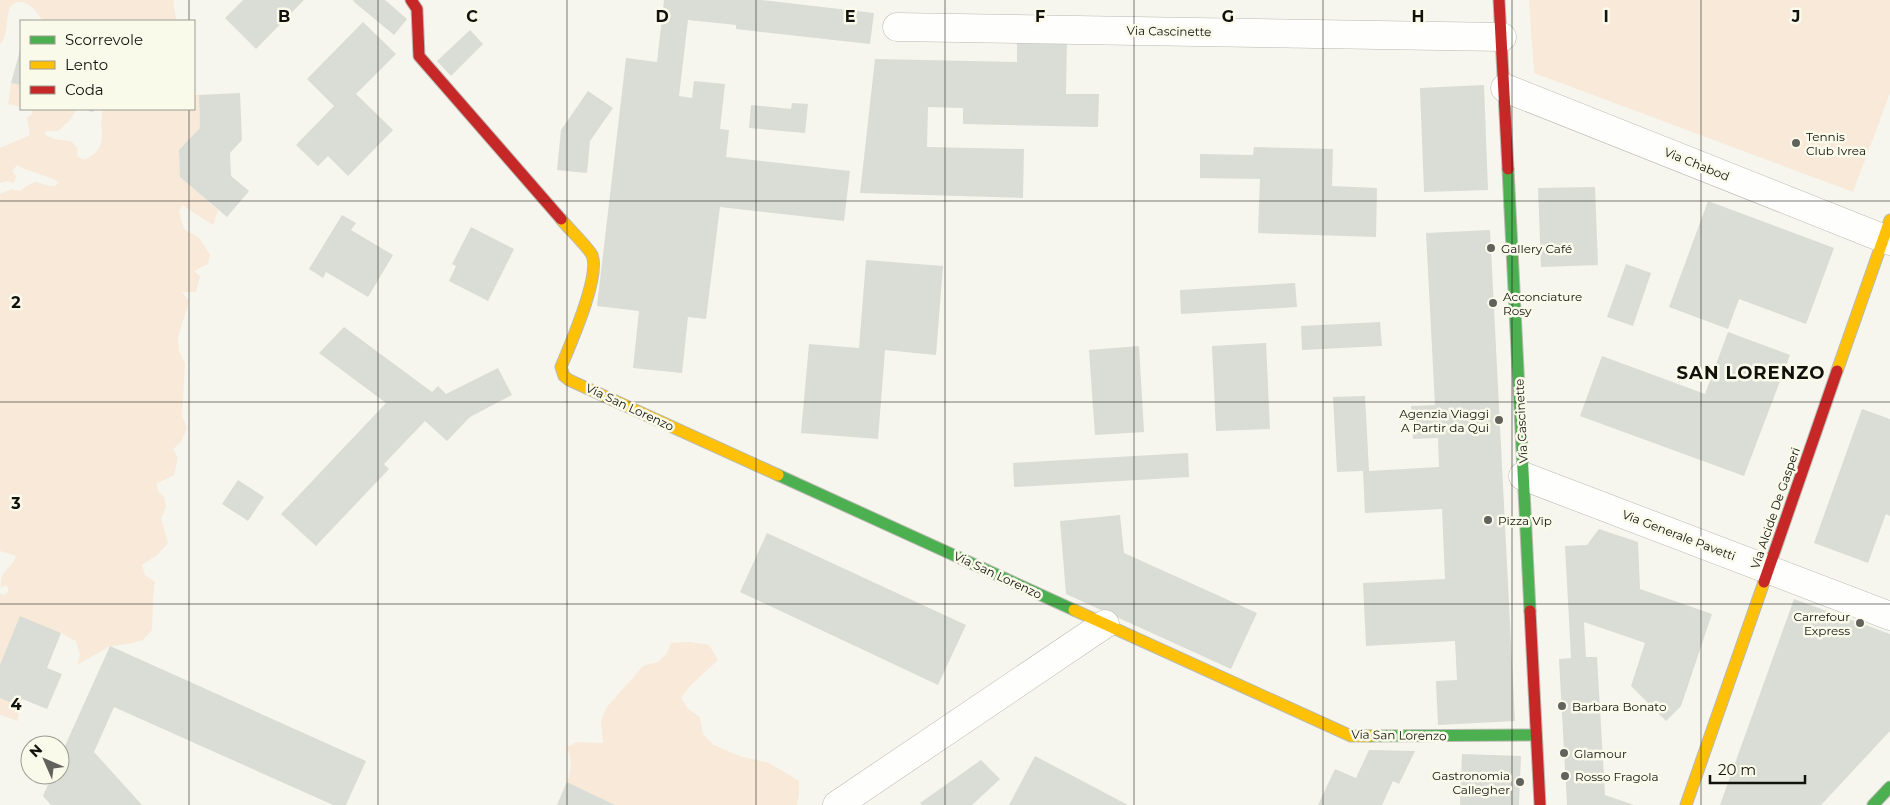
<svg xmlns="http://www.w3.org/2000/svg" width="1890" height="805" font-family="Montserrat,sans-serif">
<rect width="100%" height="100%" fill="#f6f6ee"/>
<g fill="#f8e9d9">
<path d="M 0,0 L 175,0 L 173,1 L 176,19 L 172,21 L 43,21 C 38,13 30,2 20,2 C 0,3 13,31 0,44 Z"/>
<path d="M 1529,0 L 1890,0 L 1890,93 L 1853,192 L 1534,73 Z"/>
<path d="M 11,83 L 21,85 L 21,107 L 8,104 Z"/>
<path d="M 194,95 L 199,95 L 200,128 L 179,150 L 180,177 L 218,210 L 213,225 L 182,205 L 179,212 L 184,229 L 199,238 L 210,255 L 208,264 L 194,271 L 200,276 L 196,292 L 182,292 L 189,301 L 178,337 L 179,351 L 185,363 L 182,416 L 187,428 L 181,442 L 173,449 L 178,458 L 174,475 L 156,484 L 158,491 L 164,497 L 166,507 L 161,519 L 168,543 L 157,555 L 142,565 L 145,575 L 155,582 L 153,599 L 152,630 L 143,640 L 128,644 L 110,646 L 77,665 L 80,655 L 76,641 L 61,633 L 20,617 L 0,665 L 0,594 L 5,595 L 9,590 L 6,585 L 1,588 C 0,568 11,571 16,556 L 0,551 L 0,194 L 12,189 L 20,191 C 41,174 35,186 55,186 L 59,182 C 45,174 30,173 17,165 L 12,171 L 16,176 L 14,183 L 7,181 L 0,183 L 0,148 L 30,135 L 27,117 L 33,114 L 30,109 L 77,109 L 70,120 L 58,131 L 45,131 L 45,135 L 54,139 L 71,141 L 78,149 L 77,156 L 84,160 C 112,147 97,133 103,109 L 194,109 Z"/>
<path d="M 690,642 L 709,645 L 718,660 L 690,686 L 681,698 L 688,709 L 700,717 L 703,734 L 714,745 L 739,756 L 769,763 L 799,781 L 799,793 L 797,805 L 615,805 L 567,782 C 572,769 572,760 567,747 L 577,742 L 603,743 L 601,721 L 606,708 L 643,666 L 658,662 L 667,653 L 671,643 Z"/>
<path d="M 0,698 L 19,706 L 18,721 L 0,715 Z"/>
</g>
<g fill="#dadcd6">
<path d="M 243,0 L 304,0 L 256,49 L 225,18 Z"/>
<path d="M 354,0 L 385,0 L 407,19 L 394,35 L 353,1 Z"/>
<path d="M 664,0 L 762,0 L 874,13 L 870,44 L 736,29 L 736,25 L 688,20 L 679,96 L 692,98 L 694,81 L 725,84 L 720,129 L 729,130 L 726,157 L 850,171 L 844,221 L 720,207 L 706,319 L 688,317 L 682,373 L 633,368 L 639,311 L 597,306 L 626,58 L 657,62 Z"/>
<path d="M 363,22 L 396,54 L 356,94 L 393,130 L 348,176 L 328,156 L 318,166 L 296,145 L 334,106 L 307,79 Z"/>
<path d="M 470,30 L 483,44 L 451,76 L 437,61 Z"/>
<path d="M 1017,40 L 1067,41 L 1066,94 L 1099,94 L 1098,127 L 963,124 L 963,108 L 928,107 L 927,147 L 1024,149 L 1023,198 L 860,193 L 875,59 L 1017,62 Z"/>
<path d="M 21,47 L 21,85 L 11,83 Z"/>
<path d="M 1484,85 L 1488,190 L 1424,192 L 1420,88 Z"/>
<path d="M 588,91 L 613,108 L 590,141 L 587,173 L 557,170 L 561,130 Z"/>
<path d="M 240,93 L 242,140 L 230,153 L 231,176 L 249,191 L 227,217 L 180,177 L 179,150 L 200,128 L 199,95 Z"/>
<path d="M 792,103 L 808,104 L 805,133 L 749,128 L 751,105 L 791,109 Z"/>
<path d="M 82,109 L 94,109 L 93,112 Z"/>
<path d="M 1254,147 L 1333,149 L 1332,186 L 1377,188 L 1376,237 L 1258,233 L 1260,179 L 1200,178 L 1200,154 L 1253,155 Z"/>
<path d="M 1595,187 L 1598,265 L 1541,267 L 1538,188 Z"/>
<path d="M 1708,201 L 1834,248 L 1806,324 L 1739,299 L 1728,329 L 1669,307 Z"/>
<path d="M 342,215 L 356,223 L 351,230 L 393,255 L 368,297 L 326,272 L 323,278 L 309,269 Z"/>
<path d="M 471,227 L 514,249 L 488,301 L 449,281 L 456,266 L 452,264 Z"/>
<path d="M 1490,230 L 1515,721 L 1438,725 L 1436,681 L 1457,680 L 1455,641 L 1366,646 L 1363,583 L 1445,579 L 1442,509 L 1365,513 L 1363,471 L 1337,472 L 1333,397 L 1365,396 L 1369,471 L 1439,467 L 1438,438 L 1413,439 L 1411,406 L 1435,405 L 1426,233 Z"/>
<path d="M 866,260 L 943,266 L 936,355 L 885,350 L 878,439 L 801,433 L 809,344 L 859,348 Z"/>
<path d="M 1626,264 L 1651,273 L 1633,326 L 1607,317 Z"/>
<path d="M 1295,283 L 1297,307 L 1181,314 L 1180,290 Z"/>
<path d="M 1380,322 L 1382,346 L 1302,350 L 1301,326 Z"/>
<path d="M 344,327 L 432,392 L 438,386 L 446,394 L 498,368 L 512,395 L 470,417 L 447,441 L 425,421 L 384,464 L 389,469 L 316,546 L 281,514 L 386,403 L 319,353 Z"/>
<path d="M 1728,332 L 1790,355 L 1744,476 L 1580,416 L 1602,356 L 1705,394 Z"/>
<path d="M 1266,343 L 1270,429 L 1216,431 L 1212,346 Z"/>
<path d="M 1139,346 L 1144,432 L 1095,435 L 1089,350 Z"/>
<path d="M 1862,409 L 1890,419 L 1890,516 L 1886,514 L 1868,563 L 1814,543 Z"/>
<path d="M 1188,453 L 1189,477 L 1014,487 L 1013,463 Z"/>
<path d="M 238,480 L 264,497 L 248,521 L 222,504 Z"/>
<path d="M 1120,515 L 1124,553 L 1257,613 L 1231,669 L 1066,594 L 1060,521 Z"/>
<path d="M 1599,529 L 1638,542 L 1640,589 L 1712,614 L 1681,706 L 1666,721 L 1631,686 L 1645,643 L 1584,622 L 1586,657 L 1597,657 L 1605,795 L 1634,805 L 1567,805 L 1559,659 L 1571,658 L 1565,546 L 1587,545 Z"/>
<path d="M 767,533 L 966,625 L 938,685 L 740,592 Z"/>
<path d="M 1794,599 L 1890,634 L 1890,731 L 1821,805 L 1720,805 Z"/>
<path d="M 20,616 L 61,633 L 47,668 L 62,674 L 47,709 L 22,699 L 19,706 L 0,698 L 0,665 Z"/>
<path d="M 110,646 L 366,761 L 346,805 L 333,805 L 114,707 L 94,752 L 142,805 L 51,805 L 43,796 L 52,775 L 60,775 L 60,757 Z"/>
<path d="M 1369,750 L 1415,751 L 1399,784 L 1393,781 L 1382,805 L 1318,805 L 1335,769 L 1356,778 Z"/>
<path d="M 1462,754 L 1521,756 L 1519,805 L 1460,805 Z"/>
<path d="M 1035,756 L 1128,805 L 1009,805 Z"/>
<path d="M 981,760 L 1000,779 L 972,805 L 922,805 L 920,803 Z"/>
<path d="M 567,782 L 615,805 L 557,805 Z"/>
</g>
<g fill="none" stroke-linecap="round" stroke-linejoin="round">
<g stroke="#babab4" stroke-width="29">
<g id="street">
<path d="M 897,27 L 1502,37"/>
<path d="M 1505,88 L 1890,241"/>
<path d="M 1523,476 L 1890,616"/>
<path d="M 837,805 L 1105,624"/>
</g>
</g>
<g stroke="#babab4" stroke-width="13">
<g id="fast">
<path d="M 1508,169 L 1530,611"/>
<path d="M 778,475 L 1074,610"/>
<path d="M 1370,736 L 1536,735"/>
<path d="M 1873,805 L 1890,787"/>
</g>
</g>
<g stroke="#babab4" stroke-width="13">
<g id="slow">
<path d="M 561,219 C 567,227 588,247 592,255 C 601,276 570,345 561,367 L 564,376 L 569,380 L 778,475"/>
<path d="M 1837,371 L 1890,220"/>
<path d="M 1074,610 L 1351,736 L 1370,736"/>
<path d="M 1686,805 L 1764,582"/>
</g>
</g>
<g stroke="#babab4" stroke-width="13">
<g id="jam">
<path d="M 411,0 L 417,9 L 419,56 L 561,219"/>
<path d="M 1499,0 L 1508,169"/>
<path d="M 1764,582 L 1837,371"/>
<path d="M 1530,611 L 1540,805"/>
</g>
</g>
<use href="#street" stroke="#fefefc" stroke-width="28"/>
<use href="#fast" stroke="#4caf50" stroke-width="11"/>
<use href="#slow" stroke="#ffc107" stroke-width="11"/>
<use href="#jam" stroke="#c62828" stroke-width="11"/>
</g>
<path fill="none" stroke="#12120d" stroke-width="1" stroke-opacity="0.55" d="M 189,0 L 189,21M 378,0 L 378,805M 567,0 L 567,805M 756,0 L 756,805M 945,0 L 945,805M 1134,0 L 1134,805M 1323,0 L 1323,805M 1512,0 L 1512,805M 1701,0 L 1701,805M 189,109 L 189,805M 0,201 L 1890,201M 0,402 L 1890,402M 0,604 L 1890,604"/>
<g fill="#62625c" stroke="#fafaea" stroke-width="2">
<circle cx="1796" cy="143" r="5"/>
<circle cx="1491" cy="248" r="5"/>
<circle cx="1493" cy="303" r="5"/>
<circle cx="1499" cy="420" r="5"/>
<circle cx="1488" cy="520" r="5"/>
<circle cx="1860" cy="623" r="5"/>
<circle cx="1562" cy="706" r="5"/>
<circle cx="1564" cy="753" r="5"/>
<circle cx="1565" cy="776" r="5"/>
<circle cx="1520" cy="782" r="5"/>
</g>
<g text-anchor="middle" dominant-baseline="central" stroke-width="5" stroke-linejoin="round" paint-order="stroke">
<g font-size="12" fill="#12120d" stroke="#fafaea">
<text transform="translate(1169 31) rotate(1)">Via Cascinette</text>
<text transform="translate(1697 164) rotate(22)">Via Chabod</text>
<text transform="translate(630 407) rotate(25)">Via San Lorenzo</text>
<text transform="translate(1521 421) rotate(-93)">Via Cascinette</text>
<text transform="translate(1775 508) rotate(-71)">Via Alcide De Gasperi</text>
<text transform="translate(1679 535) rotate(21)">Via Generale Pavetti</text>
<text transform="translate(998 575) rotate(25)">Via San Lorenzo</text>
<text transform="translate(1399 735) rotate(1)">Via San Lorenzo</text>
</g>
<g font-size="12" fill="#12120d" stroke="#fafaea" text-anchor="start">
<text x="1806" y="136">Tennis<tspan x="1806" dy="14">Club Ivrea</tspan></text>
<text x="1501" y="248">Gallery Café</text>
<text x="1503" y="296">Acconciature<tspan x="1503" dy="14">Rosy</tspan></text>
<text x="1489" y="413" text-anchor="end">Agenzia Viaggi<tspan x="1489" dy="14">A Partir da Qui</tspan></text>
<text x="1498" y="520">Pizza Vip</text>
<text x="1850" y="616" text-anchor="end">Carrefour<tspan x="1850" dy="14">Express</tspan></text>
<text x="1572" y="706">Barbara Bonato</text>
<text x="1574" y="753">Glamour</text>
<text x="1510" y="775" text-anchor="end">Gastronomia<tspan x="1510" dy="14">Callegher</tspan></text>
<text x="1575" y="776">Rosso Fragola</text>
</g>
<g font-size="18" font-weight="bold" letter-spacing="1" fill="#12120d" stroke="#fafaea">
<text x="1751" y="373">SAN LORENZO</text>
</g>
</g>
<g font-size="16" text-anchor="middle" font-weight="bold" fill="#12120d" stroke="#fafaea" stroke-width="5" stroke-linejoin="round" paint-order="stroke">
<text x="284" y="22">B</text>
<text x="472" y="22">C</text>
<text x="662" y="22">D</text>
<text x="850" y="22">E</text>
<text x="1040" y="22">F</text>
<text x="1228" y="22">G</text>
<text x="1418" y="22">H</text>
<text x="1606" y="22">I</text>
<text x="1796" y="22">J</text>
<text x="16" y="308">2</text>
<text x="16" y="509">3</text>
<text x="16" y="710">4</text>
</g>
<rect x="20" y="20" width="175" height="90" fill="#fafaea" stroke="#9d9d92"/>
<rect x="30" y="36" width="25" height="8" fill="#4caf50" stroke="#9d9d92"/>
<text x="65" y="45" font-size="15" fill="#12120d">Scorrevole</text>
<rect x="30" y="61" width="25" height="8" fill="#ffc107" stroke="#9d9d92"/>
<text x="65" y="70" font-size="15" fill="#12120d">Lento</text>
<rect x="30" y="86" width="25" height="8" fill="#c62828" stroke="#9d9d92"/>
<text x="65" y="95" font-size="15" fill="#12120d">Coda</text>
<g transform="translate(45 760) rotate(315)"><circle r="24" fill="#fafaea" stroke="#9d9d92"/>
<path d="M0-4L9 19L0 12L-9 19Z" fill="#62625c"/>
<text y="-8" font-size="14" font-weight="bold" text-anchor="middle" fill="#12120d">N</text>
</g>
<path d="M1710 775v8h95v-8" fill="none" stroke="#12120d" stroke-width="2.5"/>
<text x="1718" y="775" font-size="15" fill="#12120d" stroke="#fafaea" stroke-width="4" paint-order="stroke">20 m</text>
</svg>
